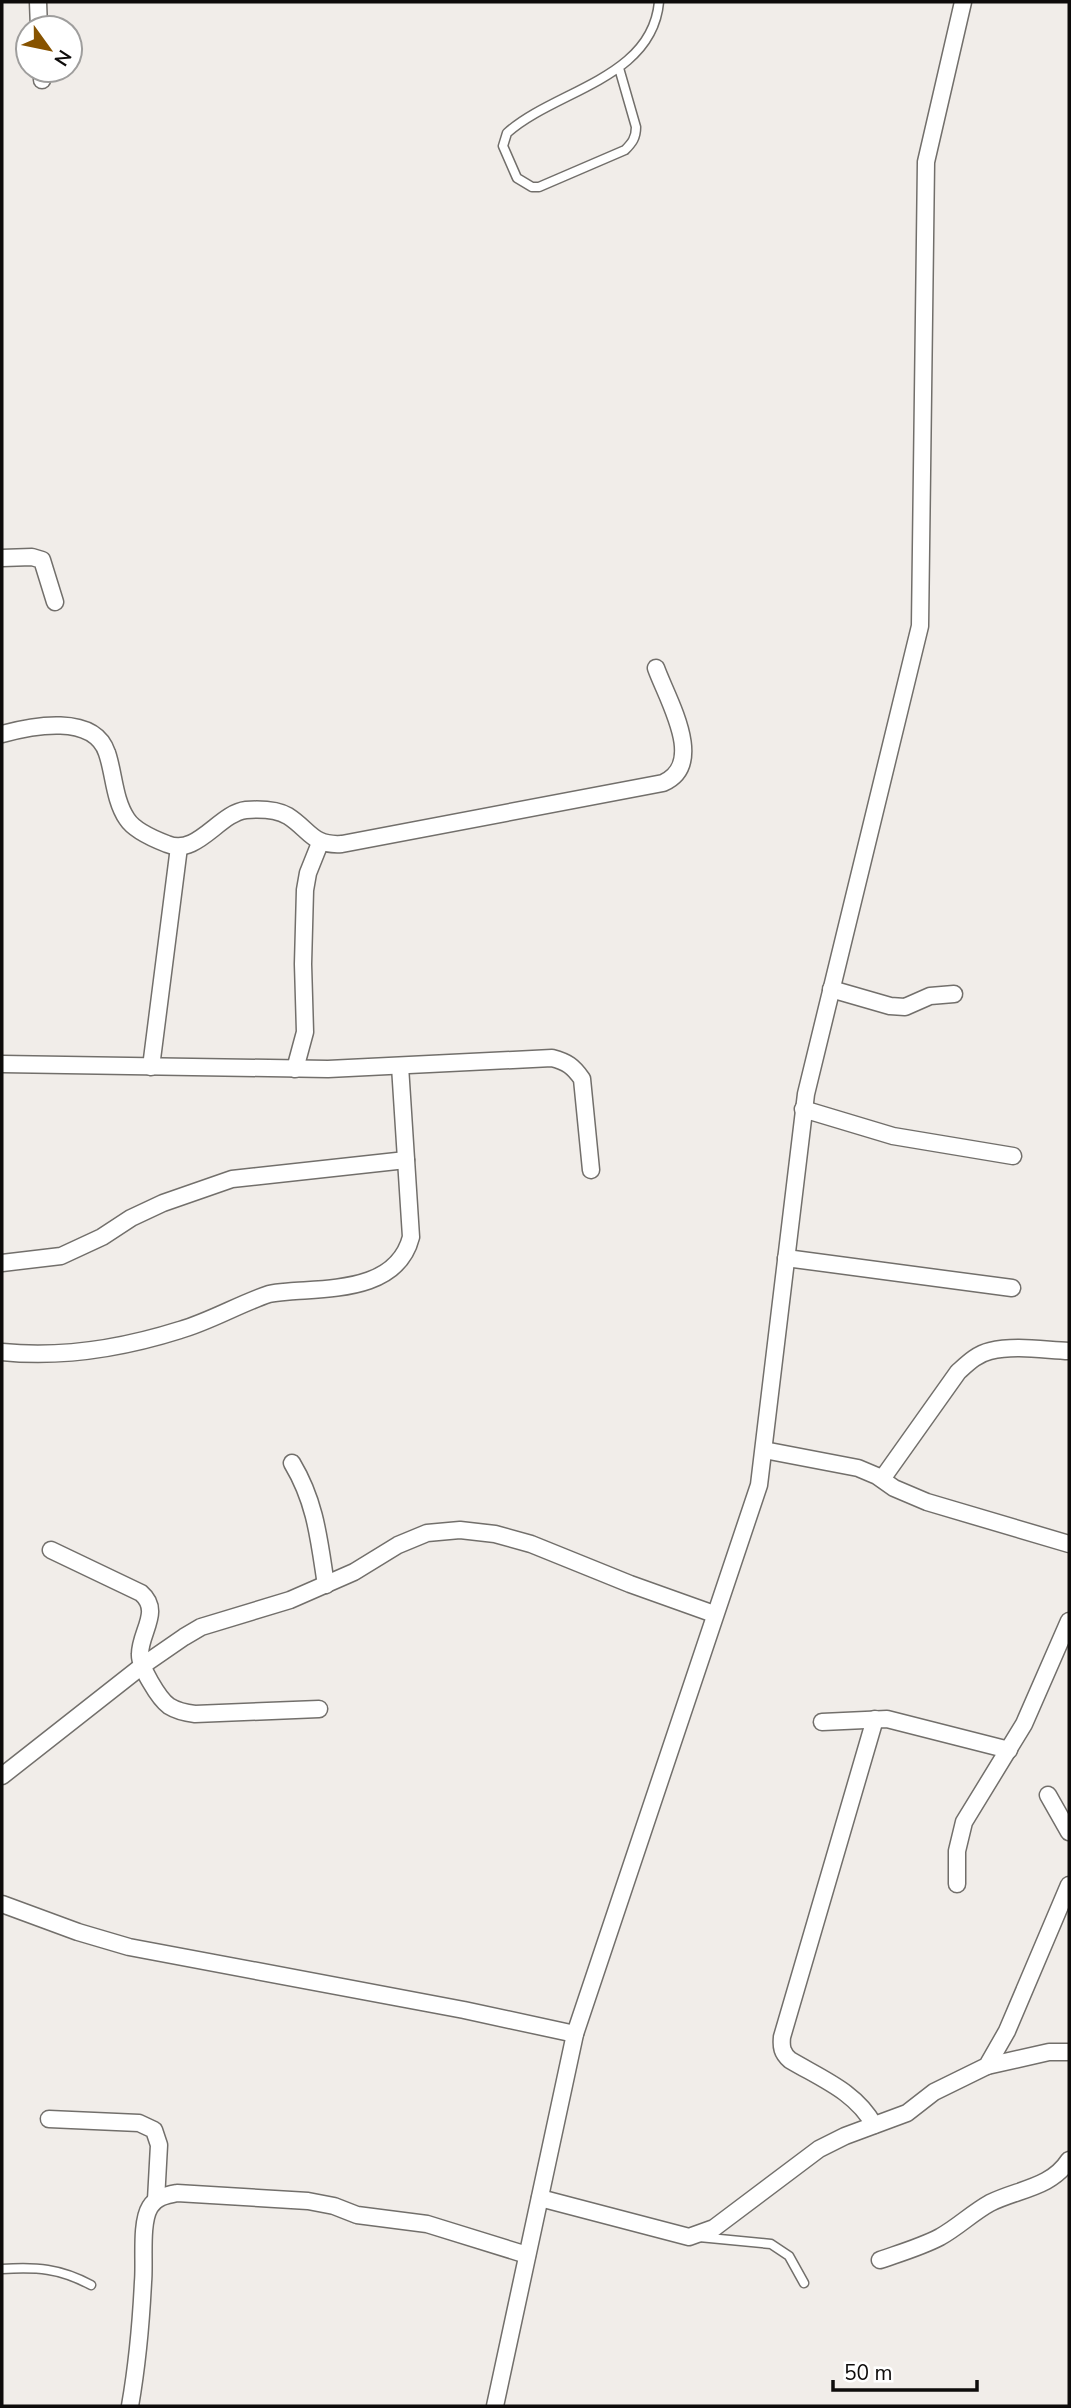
<svg xmlns="http://www.w3.org/2000/svg" width="1071" height="2408" font-family="'Nunito Sans',sans-serif">
<rect width="100%" height="100%" fill="#f1ede9"/>
<g fill="none" stroke-linecap="round" stroke-linejoin="round">
<g stroke="#726f6b" stroke-width="11">
<g id="lane">
<path d="M 619,68 L 636,127 C 636,138 632,143 625,150 L 539,187 L 532,187 L 517,178 L 503,146 L 507,133 C 555,90 652,79 659,2"/>
<path d="M 699,2237 L 771,2244 L 789,2256 L 804,2283"/>
<path d="M 2,2269 C 37,2267 59,2268 91,2285"/>
</g>
</g>
<g stroke="#726f6b" stroke-width="19">
<g id="street">
<path d="M 38,2 L 39,28"/>
<path d="M 42,70 L 42,80"/>
<path d="M 2,558 L 32,557 L 42,560 L 55,602"/>
<path d="M 2,734 C 31,726 94,713 107,753 C 114,773 114,800 127,819 C 134,830 154,839 167,844 C 197,857 219,813 246,810 C 260,809 276,809 288,816 C 310,830 312,846 342,844 L 663,783 C 707,764 667,699 656,668"/>
<path d="M 831,989 L 890,1006 L 905,1007 L 930,996 L 954,994"/>
<path d="M 2,1064 L 328,1069 L 552,1058 C 567,1062 573,1066 582,1079 L 591,1170"/>
<path d="M 151,1067 L 179,847"/>
<path d="M 295,1069 L 305,1032 L 303,964 L 305,890 L 308,873 L 320,843"/>
<path d="M 803,1109 L 893,1136 L 1013,1156"/>
<path d="M 786,1258 L 1012,1288"/>
<path d="M 2,1263 L 61,1256 L 102,1237 L 131,1218 L 163,1203 L 232,1179 L 406,1160"/>
<path d="M 2,1352 C 61,1358 123,1348 180,1330 C 211,1321 239,1304 269,1294 C 278,1292 286,1292 295,1291 C 338,1288 398,1288 411,1237 L 400,1066"/>
<path d="M 764,1450 L 858,1468 L 877,1476 L 894,1488 L 927,1502 L 1069,1544"/>
<path d="M 292,1463 C 316,1503 319,1540 326,1585"/>
<path d="M 882,1479 L 958,1372 C 968,1363 977,1354 990,1351 C 1015,1345 1044,1350 1069,1351"/>
<path d="M 51,1550 L 141,1593 C 162,1611 140,1632 140,1654 C 139,1666 159,1699 169,1706 C 177,1711 186,1713 195,1714 L 319,1709"/>
<path d="M 822,1722 L 887,1719 L 1009,1750"/>
<path d="M 2,1776 L 142,1666 L 184,1637 L 201,1627 L 290,1600 L 354,1572 L 398,1545 L 427,1533 L 460,1530 L 495,1534 L 531,1544 L 630,1584 L 714,1614"/>
<path d="M 1048,1795 L 1069,1832"/>
<path d="M 957,1884 L 957,1851 L 964,1822 L 1024,1724 L 1069,1621"/>
<path d="M 2,1904 L 78,1932 L 129,1947 L 464,2010 L 575,2034"/>
<path d="M 987,2066 L 1049,2052 L 1069,2052"/>
<path d="M 49,2119 L 139,2123 L 154,2130 L 159,2145 L 156,2200"/>
<path d="M 874,2125 C 856,2092 822,2079 790,2060 C 782,2053 781,2047 782,2037 L 875,1719"/>
<path d="M 540,2198 L 689,2237 L 714,2228 L 819,2149 L 845,2136 L 907,2113 L 934,2092 L 987,2066 L 1007,2031 L 1069,1885"/>
<path d="M 880,2260 C 900,2253 921,2247 940,2237 C 958,2227 972,2213 990,2203 C 1018,2189 1051,2188 1069,2160"/>
<path d="M 130,2406 C 137,2366 141,2323 143,2282 C 145,2263 140,2223 150,2207 C 156,2197 167,2195 177,2193 L 308,2201 L 334,2206 L 357,2215 L 427,2224 L 527,2255"/>
<path d="M 495,2406 L 575,2034 L 759,1485 L 806,1094 L 920,626 L 926,162 L 963,2"/>
</g>
</g>
<use href="#lane" stroke="#fff" stroke-width="8"/>
<use href="#street" stroke="#fff" stroke-width="16"/>
</g>
<rect width="1071" height="2408" fill="none" stroke="#0e0c0b" stroke-width="7"/>
<g transform="translate(49 49) rotate(123)"><circle r="33" fill="#ffffff" stroke="#9f9e9d" stroke-width="2"/>
<path d="M0-5L12 26L0 18L-12 26Z" fill="#875300"/>
<text y="-10" font-size="19" font-weight="bold" text-anchor="middle" fill="#0e0c0b">N</text>
</g>
<path d="M833 2380v10h144v-10" fill="none" stroke="#0e0c0b" stroke-width="3.5"/>
<text x="844" y="2380" font-size="21" fill="#0e0c0b" stroke="#ffffff" stroke-width="5" paint-order="stroke">50 m</text>
</svg>
